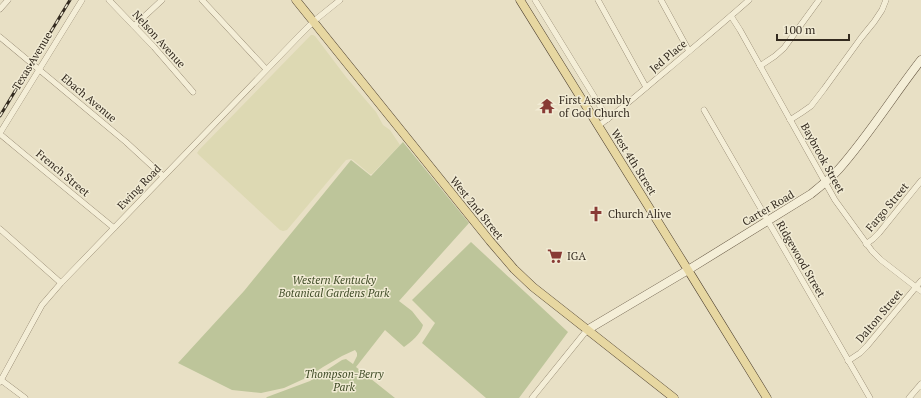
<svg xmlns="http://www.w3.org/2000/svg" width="921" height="398" font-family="'PT Serif',serif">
<rect width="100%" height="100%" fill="#e8e0c5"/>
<path fill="#ddd9b3" d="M 311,35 L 313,35 L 315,36 L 346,77 L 376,112 L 383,125 L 390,130 L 400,145 L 372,174 L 370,174 L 353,160 L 351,159 L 346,160 L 287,230 L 283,231 L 280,230 L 200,156 L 197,153 L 199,150 Z"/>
<g fill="#bdc59a">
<path d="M 403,142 L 469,223 L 399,301 L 412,311 L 423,325 C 421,334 411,342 404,347 L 385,330 L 356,367 L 395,398 L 266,398 L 267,397 L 310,381 L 342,360 L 346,359 L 353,364 L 357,356 L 357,353 L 355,350 L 342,356 L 323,367 L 308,377 L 284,388 L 261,393 L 232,390 L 178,363 L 244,291 L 351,160 L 371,176 Z"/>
<path d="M 471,242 L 568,332 L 519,398 L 486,398 L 422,343 L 435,323 L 412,300 Z"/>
</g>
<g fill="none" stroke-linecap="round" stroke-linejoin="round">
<g stroke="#81735d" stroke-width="6">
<g id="minor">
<path d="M 109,0 L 154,47 L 193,92"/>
<path d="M 202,0 L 266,69"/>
<path d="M 535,0 L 608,119"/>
<path d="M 598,0 L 646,87"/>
<path d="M 661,0 L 689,51"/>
<path d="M 0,9 L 8,0"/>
<path d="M 731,16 L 740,30 L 835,200 L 872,251 L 881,260 L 921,291"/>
<path d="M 134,26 L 162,0"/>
<path d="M 0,37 L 126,142 L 163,176"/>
<path d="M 760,66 L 775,56 L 784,48 L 819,0"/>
<path d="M 704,110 L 870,398"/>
<path d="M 790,120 L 801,113 L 811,106 L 824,89 L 861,38 L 874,22 L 882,10 L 886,0"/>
<path d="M 598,126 C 622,109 644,89 667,70 C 694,47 722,24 749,0"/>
<path d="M 0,133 L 82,0"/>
<path d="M 0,134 L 24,154 L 114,228"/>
<path d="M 0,229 L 61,283"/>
<path d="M 866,244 L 873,239 L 879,233 L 921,181"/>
<path d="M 848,361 L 860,353 L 867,346 L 921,281"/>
<path d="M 1,380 L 25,398"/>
<path d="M 0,382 L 42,305 L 61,283 L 300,35 L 314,21 L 340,0"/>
<path d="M 532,398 L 587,330"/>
<path d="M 909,398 L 921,384"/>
</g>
</g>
<g stroke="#635440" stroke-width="9">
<path id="secondary" d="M 587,330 L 688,270 L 811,194 C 821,186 831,178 839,169 C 869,135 893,96 921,60"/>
</g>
<g stroke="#4f4131" stroke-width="9">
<g id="primary">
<path d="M 296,0 L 490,241 L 514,269 L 533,287 L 674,398"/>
<path d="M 520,0 L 688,270 L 767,398"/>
</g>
</g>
<use href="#minor" stroke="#f4eed7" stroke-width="5.5"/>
<use href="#secondary" stroke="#f4eed7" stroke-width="8"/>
<use href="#primary" stroke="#e7d7a1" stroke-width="8"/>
<g stroke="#332a1f" stroke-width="3">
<path id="rail" d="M 0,116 L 70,0"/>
</g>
<use href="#rail" stroke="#f1ebd4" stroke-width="1.5" stroke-dasharray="4.5" stroke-linecap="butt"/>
</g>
<defs>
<g id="temple-bare" transform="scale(1.2)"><path d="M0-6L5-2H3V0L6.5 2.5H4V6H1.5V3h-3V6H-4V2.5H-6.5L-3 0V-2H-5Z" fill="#883b35" stroke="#f1ebd4" stroke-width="2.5" paint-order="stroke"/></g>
<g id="church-bare" transform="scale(1.2)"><path d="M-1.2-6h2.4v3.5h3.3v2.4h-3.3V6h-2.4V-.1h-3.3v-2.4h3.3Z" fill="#883b35" stroke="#f1ebd4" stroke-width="2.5" paint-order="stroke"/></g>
<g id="supermarket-bare" transform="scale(1.2)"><path d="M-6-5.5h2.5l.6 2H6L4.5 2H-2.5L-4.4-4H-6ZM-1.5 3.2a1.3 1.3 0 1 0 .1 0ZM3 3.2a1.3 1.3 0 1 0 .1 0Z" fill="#883b35" stroke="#f1ebd4" stroke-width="2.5" paint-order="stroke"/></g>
</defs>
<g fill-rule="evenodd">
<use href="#temple-bare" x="547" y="106"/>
<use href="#church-bare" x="596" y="214"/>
<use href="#supermarket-bare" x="555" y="256"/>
</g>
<g text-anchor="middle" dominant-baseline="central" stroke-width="3" stroke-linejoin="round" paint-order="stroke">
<g font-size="11" fill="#332a1f" stroke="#f1ebd4">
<text transform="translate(159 39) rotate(48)">Nelson Avenue</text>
<text transform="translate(668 56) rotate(-40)">Jed Place</text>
<text transform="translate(32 61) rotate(-59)">Texas Avenue</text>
<text transform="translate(89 98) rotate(40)">Ebach Avenue</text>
<text transform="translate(823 158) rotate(61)">Baybrook Street</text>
<text transform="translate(634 162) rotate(58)">West 4th Street</text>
<text transform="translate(63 173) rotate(40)">French Street</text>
<text transform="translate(139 187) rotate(-46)">Ewing Road</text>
<text transform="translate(887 207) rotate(-50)">Fargo Street</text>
<text transform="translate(477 208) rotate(51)">West 2nd Street</text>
<text transform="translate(768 208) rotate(-31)">Carter Road</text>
<text transform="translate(801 259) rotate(60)">Ridgewood Street</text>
<text transform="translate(879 316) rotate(-50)">Dalton Street</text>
</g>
<g font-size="11" fill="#332a1f" stroke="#f1ebd4" text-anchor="start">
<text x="559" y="100">First Assembly<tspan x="559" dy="13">of God Church</tspan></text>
<text x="608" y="214">Church Alive</text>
<text x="567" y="256">IGA</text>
</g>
<g font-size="11" font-style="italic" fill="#414d28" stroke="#f1ebd4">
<text x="334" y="280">Western Kentucky<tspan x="334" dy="13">Botanical Gardens Park</tspan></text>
<text x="344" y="374">Thompson-Berry<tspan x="344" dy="13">Park</tspan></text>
</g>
</g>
<path d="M777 34v6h72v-6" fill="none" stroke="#332a1f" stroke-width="2"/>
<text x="783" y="34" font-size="12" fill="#332a1f" stroke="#f1ebd4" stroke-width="3" paint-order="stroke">100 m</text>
</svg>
